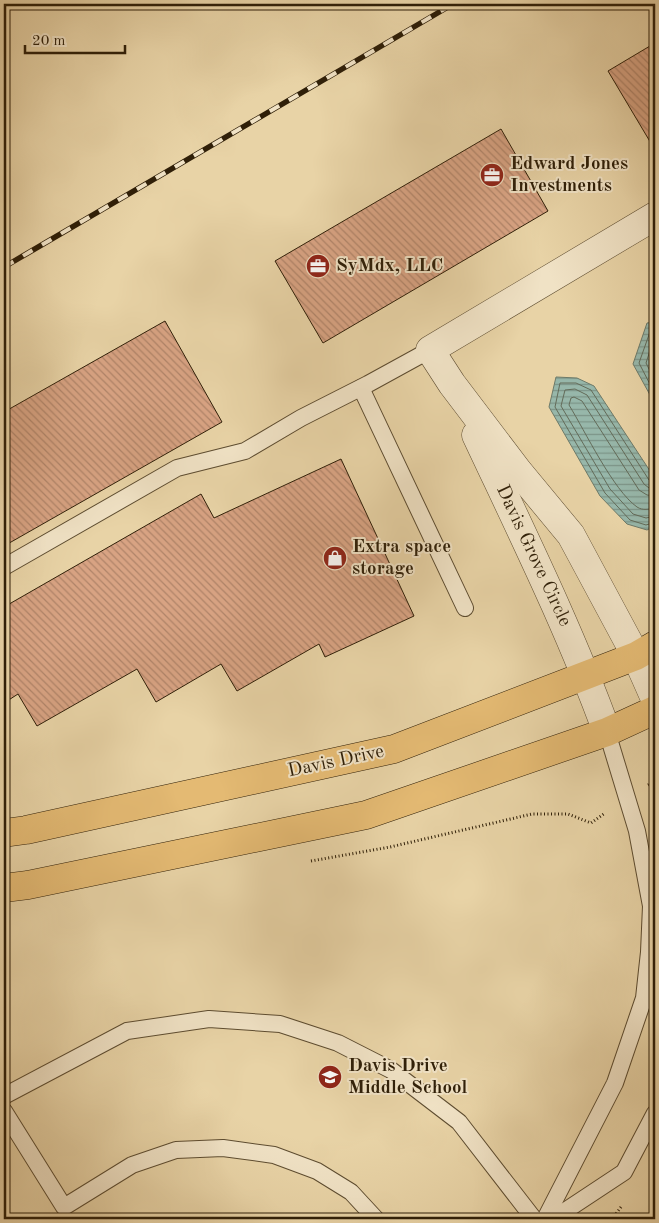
<svg xmlns="http://www.w3.org/2000/svg" width="659" height="1223" font-family="'Old Standard TT',serif">
<defs>
<pattern id="water-rules" width="6" height="5" patternUnits="userSpaceOnUse" patternTransform="scale(1.25)"><rect width="6" height="5" fill="#97b7aa"/><path d="M0 2.5h6" fill="none" stroke="#7c9488"/></pattern>
<pattern id="building-back-hatch" width="6" height="6" patternUnits="userSpaceOnUse" patternTransform="scale(1.25)"><rect width="6" height="6" fill="#d8a383"/><path d="M-1 5l2 2M0 0l6 6M5-1l2 2" fill="none" stroke="#b08469"/></pattern>
</defs>
<rect width="100%" height="100%" fill="#e8d3a6"/>
<filter id="stains"><feTurbulence type="fractalNoise" baseFrequency=".004" numOctaves="4"/><feColorMatrix values="0 0 0 0 .2 0 0 0 0 .09 0 0 0 0 .02 0 0 0 .5 -.17"/></filter>
<radialGradient id="worn" r=".72"><stop offset=".6" stop-color="#630" stop-opacity="0"/><stop offset="1" stop-color="#630" stop-opacity=".3"/></radialGradient>
<g fill="url(#water-rules)" stroke="#6d7a69">
<path d="M 655,322 L 655,404 L 633,364 L 647,323 Z"/>
<path d="M 556,377 L 577,378 L 594,386 L 652,474 L 655,484 L 655,526 L 647,530 L 627,524 L 600,496 L 549,407 Z"/>
</g>
<g fill="none" stroke-linecap="round" stroke-linejoin="round">
<g stroke="#636b59" stroke-width="1">
<path d="M 655,327 L 651,329 L 639,363 L 655,394"/>
<path d="M 655,335 L 646,363 L 655,381"/>
<path d="M 655,482 L 649,480 L 591,390 L 576,383 L 560,383 L 555,407 L 605,493 L 630,520 L 646,525 L 655,522"/>
<path d="M 655,489 L 649,488 L 644,484 L 587,395 L 575,389 L 565,390 L 561,406 L 610,489 L 633,514 L 646,518 L 655,516"/>
<path d="M 655,496 L 647,495 L 639,490 L 582,401 L 574,397 L 571,398 L 569,405 C 585,431 613,490 637,507 C 643,511 649,509 655,508"/>
</g>
</g>
<g fill="url(#building-back-hatch)" stroke="#2f1f08">
<path d="M 655,43 L 655,150 L 608,71 Z"/>
<path d="M 501,129 L 548,211 L 323,343 L 275,261 Z"/>
<path d="M 165,321 L 222,422 L 4,546 L 4,412 Z"/>
<path d="M 341,459 L 414,616 L 325,657 L 319,644 L 237,691 L 221,664 L 156,702 L 137,669 L 37,726 L 18,694 L 4,703 L 4,607 L 201,494 L 214,518 Z"/>
</g>
<g fill="none" stroke-linecap="round" stroke-linejoin="round">
<g stroke="#5d4c30" stroke-width="18">
<g id="lane">
<path d="M 361,388 L 465,608"/>
<path d="M 4,567 L 177,468 L 245,451 L 301,418 L 368,384 L 430,350"/>
<path d="M 4,1096 L 127,1031 L 209,1019 L 280,1024 L 338,1043 L 391,1070 L 459,1122 L 534,1219"/>
<path d="M 4,1111 L 64,1207 L 132,1165 L 176,1150 L 223,1148 L 274,1155 L 317,1171 L 351,1192 L 376,1219"/>
<path d="M 545,1219 L 615,1083 L 644,998 L 649,952 L 651,906 L 637,831 L 607,732"/>
<path d="M 553,1219 L 624,1172 L 655,1113"/>
</g>
</g>
<g stroke="#5d4c30" stroke-width="29">
<g id="street">
<path d="M 655,216 L 430,350 L 452,384 L 518,471 L 571,535 L 636,656 L 655,699"/>
<path d="M 476,435 C 522,533 570,630 607,732"/>
</g>
</g>
<g stroke="#2f1f08" stroke-width="29">
<g id="primary">
<path d="M 4,833 L 26,830 L 394,749 L 636,656 L 655,645"/>
<path d="M 4,888 L 28,885 L 366,815 L 607,732 L 655,710"/>
</g>
</g>
<g stroke="#2f1f08" stroke-width="3" stroke-dasharray="1 2.5" stroke-linecap="butt">
<path d="M 648,785 L 655,781"/>
<path d="M 311,861 L 390,847 L 532,814 L 568,814 L 591,823 L 605,813"/>
<path d="M 612,1219 L 621,1207"/>
</g>
<use href="#lane" stroke="#f0e2c5" stroke-width="16"/>
<use href="#street" stroke="#f0e2c5" stroke-width="28"/>
<use href="#primary" stroke="#e4ba73" stroke-width="28"/>
<g stroke="#2f1f08" stroke-width="5.5">
<path id="rail" d="M 4,267 L 453,4"/>
</g>
<use href="#rail" stroke="#f0e2c5" stroke-width="4" stroke-dasharray="11" stroke-linecap="butt"/>
</g>
<defs>
<g id="office-disc" transform="scale(1.25)"><circle r="9.5" fill="#8f2418" stroke="#f0e2c5"/><path d="M-6-3h4V-5.5h4V-3h4V5H-6ZM-1-4.5V-3h2v-1.5ZM-6 0V1H6V0Z" fill="#fff"/></g>
<g id="shop-disc" transform="scale(1.25)"><circle r="9.5" fill="#8f2418" stroke="#f0e2c5"/><path d="M-5-2.5h2.3a2.7 3.5 0 0 1 5.4 0H5L5.5 6h-11ZM-1.5-2.5h3a1.5 2.3 0 0 0-3 0Z" fill="#fff"/></g>
<g id="school-disc" transform="scale(1.25)"><circle r="9.5" fill="#8f2418" stroke="#f0e2c5"/><path d="M0-5L7-2L0 1L-7-2ZM-4 1L0 2.5L4 1V4Q0 6-4 4Z" fill="#fff"/></g>
</defs>
<g fill-rule="evenodd">
<use href="#office-disc" x="492" y="175"/>
<use href="#office-disc" x="318" y="266"/>
<use href="#shop-disc" x="335" y="558"/>
<use href="#school-disc" x="330" y="1077"/>
</g>
<g text-anchor="middle" dominant-baseline="central" stroke-width="4" stroke-linejoin="round" paint-order="stroke">
<g font-size="19" font-weight="bold" fill="#2f1f08" stroke="#f0e2c5" text-anchor="start">
<text x="510" y="164">Edward Jones<tspan x="510" dy="22">Investments</tspan></text>
<text x="336" y="266">SyMdx, LLC</text>
<text x="352" y="547">Extra space<tspan x="352" dy="22">storage</tspan></text>
<text x="348" y="1066">Davis Drive<tspan x="348" dy="22">Middle School</tspan></text>
</g>
<g font-size="19" fill="#2f1f08" stroke="#f0e2c5">
<text transform="translate(533 556) rotate(65)">Davis Grove Circle</text>
<text transform="translate(336 762) rotate(-12)">Davis Drive</text>
</g>
</g>
<rect width="659" height="1223" fill="none" stroke="#e8d3a6" stroke-width="20"/>
<rect x="5" y="5" width="649" height="1213" fill="none" stroke="#2f1f08" stroke-width="2.5"/>
<rect x="10" y="10" width="639" height="1203" fill="none" stroke="#2f1f08"/>
<path d="M25 45v8h100v-8" fill="none" stroke="#2f1f08" stroke-width="2.5"/>
<text x="32" y="45" font-size="15" fill="#2f1f08" stroke="#f0e2c5" stroke-width="4" paint-order="stroke">20 m</text>
<rect width="100%" height="100%" filter="url(#stains)"/>
<rect width="100%" height="100%" fill="url(#worn)"/>
</svg>
